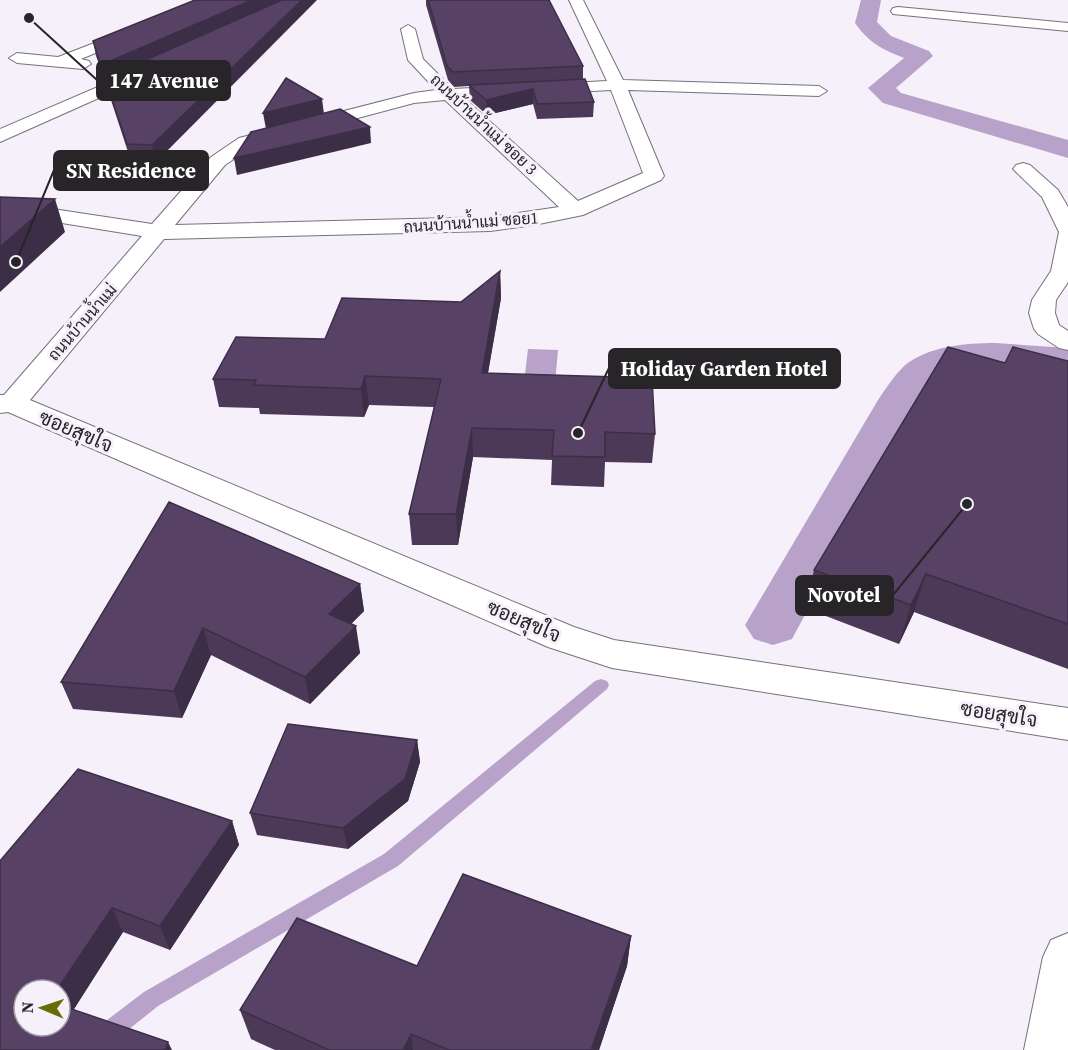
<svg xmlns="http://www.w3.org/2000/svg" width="1068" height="1050" font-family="'Source Serif 4',Sarabun,serif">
<rect width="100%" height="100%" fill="#f5f0f9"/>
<path fill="#b9a2ca" d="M 528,349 L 558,350 L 555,384 L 524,383 Z"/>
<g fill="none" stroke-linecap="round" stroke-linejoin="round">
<path fill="#b9a2ca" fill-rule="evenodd" d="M 601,679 L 607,681 L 609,685 L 607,689 L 398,866 L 158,1006 L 103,1050 L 75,1050 L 78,1042 L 144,992 L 384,854 L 595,681 Z"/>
<g fill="#b9a2ca" fill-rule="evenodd">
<path d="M 861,0 L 881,0 L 877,22 L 891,36 L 929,51 L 933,56 L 896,88 L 901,93 L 1068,140 L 1068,158 L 883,103 L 868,88 L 904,58 C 882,49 870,44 855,23 Z"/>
<path d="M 996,343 L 1068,348 L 1068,372 C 1017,369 954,351 920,400 L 792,639 L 773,645 L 754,639 L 745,625 L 878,400 C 886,388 894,376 904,366 C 928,346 966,343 996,343 Z"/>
</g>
<g stroke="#767179" stroke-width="2">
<g id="minor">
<path d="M 569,0 L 583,0 L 623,80 L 819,86 L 827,91 L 819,96 L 628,90 L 664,176 L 661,180 L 583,215 L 534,225 L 490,231 L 164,239 L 30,400 L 574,627 L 614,640 L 1068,708 L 1068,740 L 612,668 L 548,647 L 8,412 L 0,413 L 0,395 L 4,395 L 142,236 L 0,213 L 0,201 L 152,224 L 211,157 L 239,138 L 414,93 L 436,90 L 408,60 L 401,29 L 408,25 L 415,29 L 423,59 L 453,89 L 607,81 ZM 611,90 L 643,173 L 578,201 L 464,98 ZM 445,100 L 559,207 L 490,217 L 175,225 L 225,165 L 253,146 L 414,103 Z"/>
<path d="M 898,7 L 1068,23 L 1068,31 L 893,14 L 891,11 L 893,8 Z"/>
<path d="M 136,27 L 143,31 L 141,34 L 81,59 L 89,61 L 91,64 L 83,69 L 17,63 L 9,58 L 17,53 L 58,57 Z"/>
<path d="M 149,65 L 155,67 L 157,70 L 155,73 L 0,142 L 0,129 Z"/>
<path d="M 1023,163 L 1030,165 L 1058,190 L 1068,207 L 1068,282 L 1056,300 L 1055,313 L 1059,325 L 1068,331 L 1068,350 L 1059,348 L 1038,334 L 1034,329 L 1029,313 L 1032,300 L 1051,271 L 1059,232 L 1042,197 L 1013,169 L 1016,165 Z"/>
<path d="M 1068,933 L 1068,1050 L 1024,1050 L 1043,957 L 1051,940 Z"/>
</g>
</g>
<use href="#minor" fill="#fff" fill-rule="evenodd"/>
</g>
<g fill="#4b3957">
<path d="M 195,0 L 156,162 L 131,161 L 109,94 L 106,80 L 105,80 L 96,56 L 93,41 Z"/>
<path d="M 426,0 L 549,0 L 583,66 L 583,79 L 594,102 L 593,117 L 537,119 L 533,104 L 487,115 L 470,100 L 469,86 L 454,87 L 448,80 L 426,5 Z"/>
<path d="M 500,271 L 501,298 L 488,373 L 655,434 L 652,463 L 605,462 L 604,487 L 551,485 L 552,460 L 473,457 L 458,545 L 412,545 L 409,514 L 434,407 L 369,405 L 364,417 L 260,414 L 259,408 L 219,407 L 213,379 L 325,339 L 461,302 Z"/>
<path d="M 1068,361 L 1068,669 L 914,612 L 899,644 L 805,608 L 814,570 L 1005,363 Z"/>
<path d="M 169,502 L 360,584 L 364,611 L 351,624 L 360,653 L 310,704 L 211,655 L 182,718 L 73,709 L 61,682 Z"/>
<path d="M 417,740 L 420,762 L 408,801 L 348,849 L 257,835 L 250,813 Z"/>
<path d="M 232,821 L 239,845 L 170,950 L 123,932 L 73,1010 L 0,1050 L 0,861 Z"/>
<path d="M 631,936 L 627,966 L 599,1050 L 275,1050 L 251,1039 L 240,1010 L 417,966 Z"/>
</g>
<g fill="#3d2e47">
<path d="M 252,0 L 284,0 L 105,80 L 101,65 Z"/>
<path d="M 302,0 L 317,0 L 156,162 L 152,145 Z"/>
<path d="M 533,89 L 533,104 L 487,115 L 486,100 Z"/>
<path d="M 322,99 L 324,114 L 266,129 L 263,113 Z"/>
<path d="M 370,127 L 371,143 L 237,175 L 234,158 Z"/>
<path d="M 55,199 L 65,232 L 0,292 L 0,247 Z"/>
<path d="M 500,271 L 501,298 L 483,401 L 482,373 Z"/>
<path d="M 365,376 L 369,405 L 364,417 L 361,389 Z"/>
<path d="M 472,428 L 473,457 L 458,545 L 456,514 Z"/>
<path d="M 926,574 L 914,612 L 899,644 L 911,605 Z"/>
<path d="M 360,584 L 364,611 L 334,641 L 329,614 Z"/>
<path d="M 356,626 L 360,653 L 310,704 L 305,677 Z"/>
<path d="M 203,628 L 211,655 L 182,718 L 174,691 Z"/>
<path d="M 417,740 L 420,762 L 408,801 L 348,849 L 343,828 Z"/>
<path d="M 232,821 L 239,845 L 170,950 L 160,926 Z"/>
<path d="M 112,908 L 123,932 L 64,1025 L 60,1019 L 60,990 L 57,990 Z"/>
<path d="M 631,936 L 627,966 L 599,1050 L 591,1050 Z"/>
<path d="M 411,1034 L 413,1050 L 403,1050 Z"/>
<path d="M 168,1042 L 172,1050 L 165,1050 Z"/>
</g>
<g fill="#574265" stroke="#3d2e47" stroke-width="1.5">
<path d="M 195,0 L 252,0 L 101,65 L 93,41 Z"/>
<path d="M 282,0 L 302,0 L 152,145 L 127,144 L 105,78 Z"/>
<path d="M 428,0 L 549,0 L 583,66 L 453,72 L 447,66 Z"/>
<path d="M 286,78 L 322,99 L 263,113 Z"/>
<path d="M 585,79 L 594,102 L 537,104 L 533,89 L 486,100 L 469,85 Z"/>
<path d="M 340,109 L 370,127 L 234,158 L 251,132 Z"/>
<path d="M 0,197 L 55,199 L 0,247 Z"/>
<path d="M 500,271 L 482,373 L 652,378 L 655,434 L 605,432 L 605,457 L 552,456 L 554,430 L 472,428 L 456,514 L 409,514 L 441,379 L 365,376 L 361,389 L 254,385 L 256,380 L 213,379 L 236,337 L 325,339 L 342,298 L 461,302 Z"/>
<path d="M 948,347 L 1005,363 L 1013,347 L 1068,361 L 1068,624 L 926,574 L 911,605 L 814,570 Z"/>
<path d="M 169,502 L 360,584 L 329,614 L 356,626 L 305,677 L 203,628 L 174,691 L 61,682 Z"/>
<path d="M 288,724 L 417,740 L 405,779 L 343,828 L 250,813 Z"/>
<path d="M 78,769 L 232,821 L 160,926 L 112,908 L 57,990 L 24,990 L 24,1026 L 60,1026 L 60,1005 L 168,1042 L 165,1050 L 0,1050 L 0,861 Z"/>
<path d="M 463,874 L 631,936 L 591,1050 L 449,1050 L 411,1034 L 403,1050 L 329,1050 L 240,1010 L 297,918 L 417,966 Z"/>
</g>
<g text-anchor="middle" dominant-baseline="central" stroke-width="6" stroke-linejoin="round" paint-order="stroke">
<g font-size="16" fill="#272528" stroke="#f5f0f9">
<text transform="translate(484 124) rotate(43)">ถนนบ้านน้ำแม่ ซอย 3</text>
<text transform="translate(471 222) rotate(-4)">ถนนบ้านน้ำแม่ ซอย1</text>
<text transform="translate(82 322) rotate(-49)">ถนนบ้านน้ำแม่</text>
</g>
<g font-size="20" fill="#272528" stroke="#f5f0f9">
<text transform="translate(76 431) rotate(23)">ซอยสุขใจ</text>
<text transform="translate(524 621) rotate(23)">ซอยสุขใจ</text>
<text transform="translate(999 714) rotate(9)">ซอยสุขใจ</text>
</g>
</g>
<path fill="none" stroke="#272528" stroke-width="2" d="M29 18L97 80M16 262L54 170M578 433L609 368M967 504L893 595"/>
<g fill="#272528" stroke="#f5f0f9" stroke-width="2">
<circle cx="29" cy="18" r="6"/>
<circle cx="16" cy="262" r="6"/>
<circle cx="578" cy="433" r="6"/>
<circle cx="967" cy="504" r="6"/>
</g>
<g fill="#272528" stroke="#272528" stroke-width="2">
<rect x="97" y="61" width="133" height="39" rx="6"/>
<rect x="54" y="151" width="154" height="39" rx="6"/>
<rect x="609" y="349" width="231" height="39" rx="6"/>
<rect x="796" y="576" width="97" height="39" rx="6"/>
</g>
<g font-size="21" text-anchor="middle" font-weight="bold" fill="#fff">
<text x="164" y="88">147 Avenue</text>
<text x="131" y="178">SN Residence</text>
<text x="724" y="376">Holiday Garden Hotel</text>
<text x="844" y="602">Novotel</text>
</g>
<g transform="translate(42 1008) rotate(272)"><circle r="28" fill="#f5f0f9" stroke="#a39fa5" stroke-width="1.5"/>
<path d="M0-4.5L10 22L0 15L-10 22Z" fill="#6c6b0a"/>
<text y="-9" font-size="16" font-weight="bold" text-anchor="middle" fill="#272528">N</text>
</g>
</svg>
